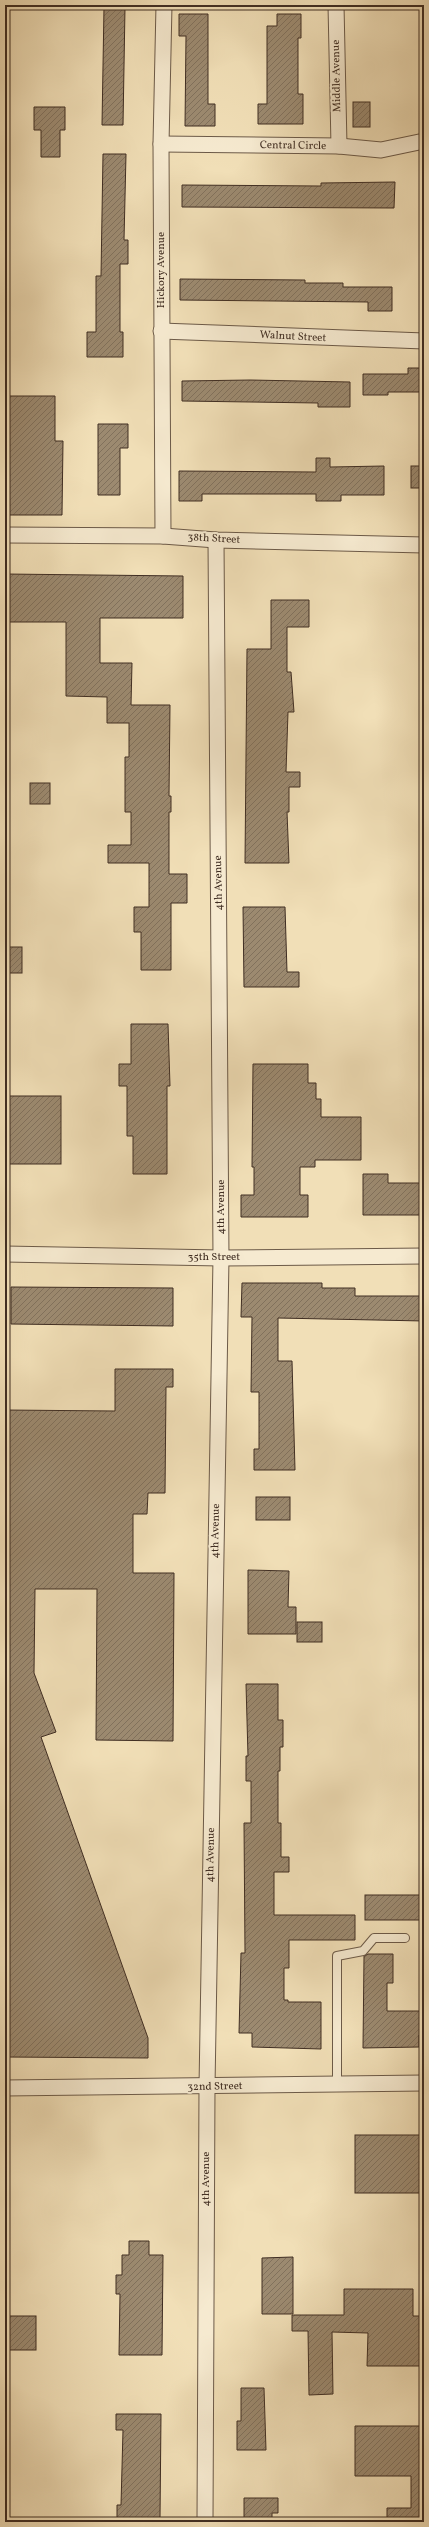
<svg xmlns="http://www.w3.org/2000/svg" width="429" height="2527" font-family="Vollkorn,serif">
<defs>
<pattern id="building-hatch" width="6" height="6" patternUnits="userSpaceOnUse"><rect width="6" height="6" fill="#9c8a70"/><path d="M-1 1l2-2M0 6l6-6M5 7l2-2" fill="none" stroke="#81715c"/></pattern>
</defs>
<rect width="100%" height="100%" fill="#f1dfb7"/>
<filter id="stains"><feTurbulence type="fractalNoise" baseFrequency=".005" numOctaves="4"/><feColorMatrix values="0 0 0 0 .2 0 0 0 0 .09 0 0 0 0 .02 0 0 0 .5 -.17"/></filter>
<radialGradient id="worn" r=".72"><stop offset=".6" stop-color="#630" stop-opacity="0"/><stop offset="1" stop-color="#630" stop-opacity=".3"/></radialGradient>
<g fill="url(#building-hatch)" stroke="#402e23">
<path d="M 104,7 L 125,7 L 123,125 L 102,125 Z"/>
<path d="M 179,14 L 208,14 L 208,104 L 215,104 L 215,126 L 185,126 L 186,36 L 179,36 Z"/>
<path d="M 277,14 L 301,14 L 301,38 L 298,38 L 298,94 L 303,94 L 303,124 L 258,124 L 258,104 L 267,104 L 267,26 L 277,26 Z"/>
<rect x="353" y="102" width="17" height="25"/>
<path d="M 34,107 L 65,107 L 65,130 L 60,130 L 60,157 L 41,157 L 41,130 L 34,130 Z"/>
<path d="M 103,154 L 126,154 L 124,240 L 128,240 L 128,264 L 120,264 L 120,332 L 123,332 L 123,357 L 87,357 L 87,332 L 96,332 L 96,276 L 101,276 Z"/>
<path d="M 395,182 L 394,208 L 182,207 L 182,185 L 321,186 L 321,183 Z"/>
<path d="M 180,279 L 305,280 L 305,283 L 343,283 L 343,287 L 392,287 L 392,311 L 368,311 L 368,302 L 180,300 Z"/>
<path d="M 408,368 L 424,368 L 424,392 L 388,392 L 388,395 L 363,395 L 363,374 L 408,374 Z"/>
<path d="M 250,380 L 350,382 L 350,407 L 318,407 L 318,403 L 182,401 L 182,381 Z"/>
<path d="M 5,396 L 55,396 L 55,441 L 63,441 L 62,515 L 5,515 Z"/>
<path d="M 98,424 L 128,424 L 128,448 L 120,448 L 120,495 L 98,495 Z"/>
<path d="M 316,458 L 330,458 L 330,467 L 384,466 L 384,495 L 341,495 L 341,501 L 316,501 L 316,494 L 202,494 L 202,501 L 179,501 L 179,471 L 316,472 Z"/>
<rect x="411" y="466" width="13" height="22"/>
<path d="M 5,574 L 183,576 L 183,618 L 100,618 L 100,663 L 132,663 L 131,705 L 170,705 L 169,796 L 171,796 L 171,812 L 169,812 L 169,874 L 187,874 L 187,903 L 171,903 L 171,970 L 141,970 L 141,932 L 134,932 L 134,907 L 149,907 L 149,863 L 108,863 L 108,845 L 131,845 L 131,812 L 125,812 L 125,757 L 129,757 L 129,723 L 107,723 L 107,697 L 66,696 L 66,622 L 5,622 Z"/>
<path d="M 271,600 L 309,600 L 309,627 L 287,627 L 287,672 L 291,672 L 294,712 L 288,712 L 286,772 L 300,772 L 300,787 L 289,787 L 289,812 L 287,812 L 289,863 L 245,863 L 247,649 L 271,649 Z"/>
<rect x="30" y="783" width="20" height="21"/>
<path d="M 243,907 L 285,907 L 287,972 L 299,972 L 299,987 L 244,987 Z"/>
<rect x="5" y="947" width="17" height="26"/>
<path d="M 131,1024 L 168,1024 L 170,1086 L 167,1086 L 167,1174 L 133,1174 L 133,1136 L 127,1136 L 127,1086 L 119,1086 L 119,1064 L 131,1064 Z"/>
<path d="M 253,1064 L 308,1064 L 308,1083 L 316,1083 L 316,1099 L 321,1099 L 321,1117 L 361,1117 L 361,1160 L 315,1160 L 315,1167 L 300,1167 L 300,1195 L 308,1195 L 308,1217 L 241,1217 L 241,1195 L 254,1195 L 254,1167 L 252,1167 Z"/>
<rect x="9" y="1096" width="52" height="68"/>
<path d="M 363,1174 L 388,1174 L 388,1183 L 420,1183 L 420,1215 L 363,1215 Z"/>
<path d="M 242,1283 L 322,1283 L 322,1288 L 355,1288 L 355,1296 L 424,1296 L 424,1321 L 278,1318 L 278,1361 L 292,1361 L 295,1470 L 254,1470 L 254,1449 L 259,1449 L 259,1392 L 251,1392 L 252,1317 L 241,1317 Z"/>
<path d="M 11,1287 L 173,1288 L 173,1326 L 11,1324 Z"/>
<path d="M 115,1369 L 173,1369 L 173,1387 L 166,1387 L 165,1493 L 148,1493 L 147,1514 L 133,1514 L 133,1573 L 174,1573 L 173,1741 L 96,1740 L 97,1589 L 35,1589 L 34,1673 L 56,1732 L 41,1737 L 148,2038 L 148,2058 L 5,2057 L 5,1410 L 115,1411 Z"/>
<rect x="256" y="1497" width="34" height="23"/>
<path d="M 248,1570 L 289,1571 L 288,1607 L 296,1607 L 296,1634 L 248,1634 Z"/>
<rect x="297" y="1622" width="25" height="20"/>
<path d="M 246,1684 L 278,1684 L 278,1720 L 283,1720 L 283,1747 L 280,1747 L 280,1771 L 278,1771 L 278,1823 L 281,1823 L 281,1857 L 289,1857 L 289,1872 L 274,1872 L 274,1915 L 355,1915 L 355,1940 L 289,1940 L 289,1968 L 284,1968 L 284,2000 L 288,2000 L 288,2002 L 321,2002 L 321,2049 L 252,2047 L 252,2033 L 239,2033 L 241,1953 L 245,1953 L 244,1823 L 251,1823 L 251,1781 L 246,1781 L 246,1756 L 248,1756 Z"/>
<rect x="365" y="1895" width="59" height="25"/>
<path d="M 368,1954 L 393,1954 L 393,1983 L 387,1983 L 387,2011 L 424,2011 L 424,2035 L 419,2035 L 419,2047 L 363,2048 L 364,1956 Z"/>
<rect x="355" y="2135" width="69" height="58"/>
<path d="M 129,2241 L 149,2241 L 149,2255 L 163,2255 L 162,2355 L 119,2355 L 120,2294 L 116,2294 L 116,2275 L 122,2275 L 122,2255 L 129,2255 Z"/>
<path d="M 293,2257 L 293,2314 L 262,2314 L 262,2258 Z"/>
<path d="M 344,2289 L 413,2289 L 413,2316 L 424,2316 L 424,2366 L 367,2366 L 368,2333 L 332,2332 L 333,2394 L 309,2395 L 308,2331 L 292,2331 L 292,2315 L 344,2315 Z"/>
<rect x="5" y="2316" width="31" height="34"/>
<path d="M 241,2388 L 264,2388 L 266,2450 L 237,2450 L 237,2421 L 241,2421 Z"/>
<path d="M 116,2414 L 161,2414 L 160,2518 L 117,2518 L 117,2505 L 121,2505 L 123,2430 L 116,2430 Z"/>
<path d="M 355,2426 L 424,2426 L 424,2522 L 387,2522 L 387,2508 L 411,2508 L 411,2476 L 355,2476 Z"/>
<path d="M 244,2498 L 278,2498 L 278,2513 L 272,2513 L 272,2522 L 244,2522 Z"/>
</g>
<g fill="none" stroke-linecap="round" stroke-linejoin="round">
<g stroke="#6c5a48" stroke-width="10">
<path id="lane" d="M 337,2085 L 337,1956 L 363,1951 L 374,1938 L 405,1938"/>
</g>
<g stroke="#6c5a48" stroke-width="17">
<g id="street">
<path d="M 336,5 L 339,146"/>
<path d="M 161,144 L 339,146 L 381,150 L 424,141"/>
<path d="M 161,331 L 424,341"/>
<path d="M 5,535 L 163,536 L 216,540 L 424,545"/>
<path d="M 163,536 L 161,144 L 164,5"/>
<path d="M 5,1254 L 221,1258 L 424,1256"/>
<path d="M 5,2088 L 424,2083"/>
<path d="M 205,2522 L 207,2087 L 221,1258 L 216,540"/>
</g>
</g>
<use href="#lane" stroke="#f6ead0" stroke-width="8"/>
<use href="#street" stroke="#f6ead0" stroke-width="15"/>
</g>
<g text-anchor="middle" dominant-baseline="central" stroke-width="4" stroke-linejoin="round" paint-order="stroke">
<g font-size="11" fill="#402e23" stroke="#f6ead0">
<text transform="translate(337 76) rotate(-91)">Middle Avenue</text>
<text transform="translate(293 146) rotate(1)">Central Circle</text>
<text transform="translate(161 270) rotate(-90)">Hickory Avenue</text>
<text transform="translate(293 337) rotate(3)">Walnut Street</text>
<text transform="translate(214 539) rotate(3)">38th Street</text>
<text transform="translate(219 883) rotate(-91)">4th Avenue</text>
<text transform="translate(221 1207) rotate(-90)">4th Avenue</text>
<text x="214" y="1257">35th Street</text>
<text transform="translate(216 1531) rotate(-89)">4th Avenue</text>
<text transform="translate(211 1855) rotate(-89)">4th Avenue</text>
<text transform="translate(215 2087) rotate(-1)">32nd Street</text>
<text transform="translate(206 2179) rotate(-90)">4th Avenue</text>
</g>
</g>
<rect width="429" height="2527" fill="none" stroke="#f1dfb7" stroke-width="20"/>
<rect x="6" y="6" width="417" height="2515" fill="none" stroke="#402e23" stroke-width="2"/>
<rect x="10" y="10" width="409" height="2507" fill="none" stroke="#402e23"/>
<rect width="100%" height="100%" filter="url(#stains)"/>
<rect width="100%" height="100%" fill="url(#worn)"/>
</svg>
